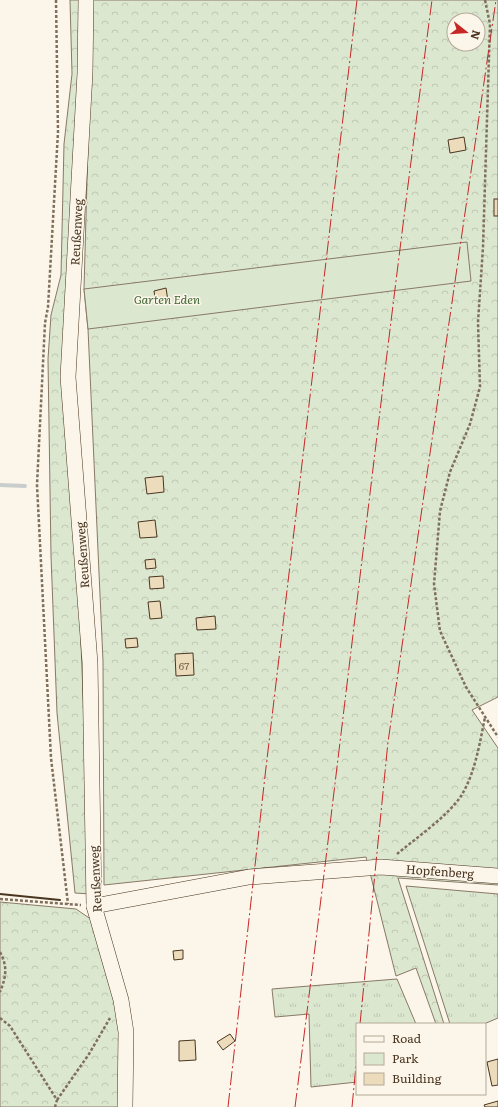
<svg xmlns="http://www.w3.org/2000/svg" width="498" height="1107" font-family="Literata,serif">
<defs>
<pattern id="grass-tufts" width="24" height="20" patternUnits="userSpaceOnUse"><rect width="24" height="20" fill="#dce7d0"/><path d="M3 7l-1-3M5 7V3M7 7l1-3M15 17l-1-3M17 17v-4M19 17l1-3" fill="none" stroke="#bec7b2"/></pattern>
<pattern id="forest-crowns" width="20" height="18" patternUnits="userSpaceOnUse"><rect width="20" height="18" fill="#dce7d0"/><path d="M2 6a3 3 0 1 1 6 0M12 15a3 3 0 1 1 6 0" fill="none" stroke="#bec7b2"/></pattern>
</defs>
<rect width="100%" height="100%" fill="#fbf6e9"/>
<g fill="url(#grass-tufts)" stroke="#887966">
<path d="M 406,886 L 498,894 L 498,1018 L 484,1024 L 450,1024 Z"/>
<path d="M 397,979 L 416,1024 L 357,1024 L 357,1082 L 311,1087 L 309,1014 L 275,1017 L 272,989 Z"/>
</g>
<g fill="url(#forest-crowns)" stroke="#887966" fill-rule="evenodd">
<path d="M 70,0 L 79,0 L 79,75 L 67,293 L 91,894 L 75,893 L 57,713 L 51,556 L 48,359 L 51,315 L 61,275 L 64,144 L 72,74 Z"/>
<path d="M 92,0 L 498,0 L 498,697 L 472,710 L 498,748 L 498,885 L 398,878 L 444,1024 L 436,1024 L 416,968 L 396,976 L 366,857 L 104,885 L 103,661 L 88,329 L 84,289 ZM 454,20 L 478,20 L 478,44 L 454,44 Z"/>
<path d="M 0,902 L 76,909 L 98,924 L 116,997 L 120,1044 L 118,1107 L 0,1107 Z"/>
</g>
<path fill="#dce7d0" stroke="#887966" d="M 467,242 L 471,281 L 88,329 L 84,289 Z"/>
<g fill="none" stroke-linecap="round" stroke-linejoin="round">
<path stroke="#c9cecd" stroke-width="4" d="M 0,485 L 25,486"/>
</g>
<g fill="#ecdcbc" stroke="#4a3520">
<path d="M 464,137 L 466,150 L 450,153 L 448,140 Z"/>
<rect x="494" y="199" width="4" height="17"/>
<path d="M 166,288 L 168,301 L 156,304 L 154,291 Z"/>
<path d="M 163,476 L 164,492 L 147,494 L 145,478 Z"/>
<path d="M 155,520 L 157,537 L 140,538 L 138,522 Z"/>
<path d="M 155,559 L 156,568 L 146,569 L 145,560 Z"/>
<path d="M 163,576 L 164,588 L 150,589 L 149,577 Z"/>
<path d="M 160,601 L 162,618 L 150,619 L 148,602 Z"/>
<path d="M 215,616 L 216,629 L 197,630 L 196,618 Z"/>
<path d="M 137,638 L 138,647 L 126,648 L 125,639 Z"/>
<path d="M 193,653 L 194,675 L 176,676 L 175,654 Z"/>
<path d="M 183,950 L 183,959 L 174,960 L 173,951 Z"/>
<path d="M 230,1034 L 235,1041 L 223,1050 L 217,1042 Z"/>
<path d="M 195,1040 L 196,1060 L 179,1061 L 179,1041 Z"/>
<path d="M 498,1059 L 498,1085 L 492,1086 L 487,1062 Z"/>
<path d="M 498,1101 L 498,1107 L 485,1107 L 484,1105 Z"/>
</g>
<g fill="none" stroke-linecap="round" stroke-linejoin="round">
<g stroke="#4a3520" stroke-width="16">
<g id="minor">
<path d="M 86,0 L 85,73 L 68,377 L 90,663 L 94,906 L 121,1000 L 126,1032 L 125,1107"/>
<path d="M 94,906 L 249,877 L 381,867 L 498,876"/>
</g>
</g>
<g stroke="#7f6f5c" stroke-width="2.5" stroke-dasharray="3 2" stroke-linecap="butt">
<path d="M 56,0 L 58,132 L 48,307 L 45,323 L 37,485 L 51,758 L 68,904"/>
<path d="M 485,0 L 490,24 L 483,247 L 478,322 L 480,387 L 470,424 L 450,472 L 440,511 L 434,584 L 440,631 L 466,687 L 498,737"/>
<path d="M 397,854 C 416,838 447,817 461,796 C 475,774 480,742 485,717"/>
<path d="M 0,899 L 81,905"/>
<path d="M 0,952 C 8,967 6,977 0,992"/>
<path d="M 0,1018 L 10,1026 L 57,1100 L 55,1107"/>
<path d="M 57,1100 L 89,1054 L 110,1018"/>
</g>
<use href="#minor" stroke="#fbf6e9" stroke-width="15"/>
<path stroke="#4a3520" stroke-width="2" d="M 0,894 L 60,900"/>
<g stroke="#c62828" stroke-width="1" stroke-dasharray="14 3 2 3" stroke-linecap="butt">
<path d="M 360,1024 L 388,742 L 496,0"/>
<path d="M 228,1107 L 265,776 L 357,0"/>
<path d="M 295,1107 C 342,738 383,369 432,0"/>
<path d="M 352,1107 L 357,1055"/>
</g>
</g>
<g text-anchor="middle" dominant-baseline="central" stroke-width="3" stroke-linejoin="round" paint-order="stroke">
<g font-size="10" fill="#725f47">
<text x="184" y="665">67</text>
</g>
<g font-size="12" fill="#4a3520" stroke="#fbf6e9">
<text transform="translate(76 232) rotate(-87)">Reußenweg</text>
<text transform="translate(82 555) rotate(-94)">Reußenweg</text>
<text transform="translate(440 871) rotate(4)">Hopfenberg</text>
<text transform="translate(95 879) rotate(-93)">Reußenweg</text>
</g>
<g font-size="12" font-style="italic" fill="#436837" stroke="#fbf6e9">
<text x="167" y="299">Garten Eden</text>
</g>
</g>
<rect x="356" y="1023" width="130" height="72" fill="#fbf6e9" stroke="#b4a999"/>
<rect x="364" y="1036" width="20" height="6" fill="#fbf6e9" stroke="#b4a999"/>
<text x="392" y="1043" font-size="12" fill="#4a3520">Road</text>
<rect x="364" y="1053" width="20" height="12" fill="#dce7d0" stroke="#b4a999"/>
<text x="392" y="1063" font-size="12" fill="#4a3520">Park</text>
<rect x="364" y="1073" width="20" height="12" fill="#ecdcbc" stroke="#b4a999"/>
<text x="392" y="1083" font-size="12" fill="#4a3520">Building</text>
<g transform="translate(466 32) rotate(107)"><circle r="19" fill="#fbf6e9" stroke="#b4a999"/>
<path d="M0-3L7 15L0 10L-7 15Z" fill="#c62828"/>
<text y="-6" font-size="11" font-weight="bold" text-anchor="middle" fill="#4a3520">N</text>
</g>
</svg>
